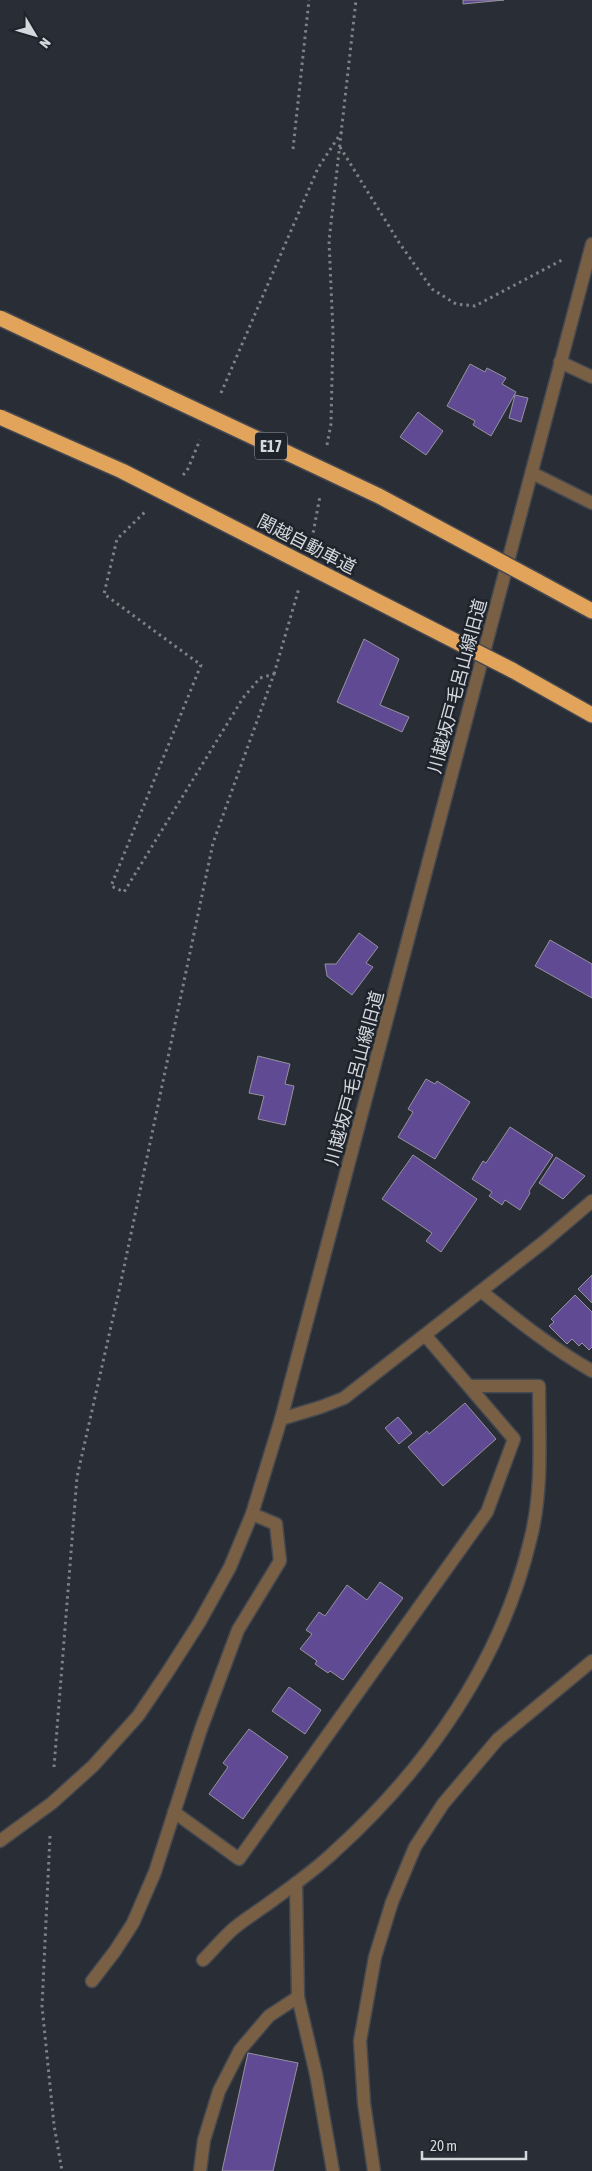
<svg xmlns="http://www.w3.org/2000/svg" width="592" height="2171" font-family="'Asap Condensed','Noto Sans JP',sans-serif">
<rect width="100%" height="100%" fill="#292d35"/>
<g fill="#604a94" stroke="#95939e">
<path d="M 463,0 L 504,0 L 463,4 Z"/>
<path d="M 470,364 L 485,372 L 487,368 L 506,378 L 502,384 L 516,392 L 491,436 L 473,425 L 475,421 L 447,406 Z"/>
<path d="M 515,395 L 528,398 L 521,422 L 509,418 Z"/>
<path d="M 418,412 L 443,431 L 426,455 L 400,437 Z"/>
<path d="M 364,639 L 399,659 L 380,705 L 409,717 L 402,732 L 337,702 Z"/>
<path d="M 359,933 L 378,947 L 366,963 L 373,967 L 352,995 L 327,976 L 325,964 L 336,964 Z"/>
<path d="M 550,940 L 592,964 L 592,998 L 535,966 Z"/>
<path d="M 258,1056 L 290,1064 L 285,1084 L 294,1086 L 285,1125 L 258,1119 L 264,1096 L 249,1093 Z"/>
<path d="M 426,1079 L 435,1084 L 437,1081 L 470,1102 L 435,1159 L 398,1137 L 413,1112 L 408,1109 Z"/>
<path d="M 510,1127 L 553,1155 L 529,1191 L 530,1193 L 520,1210 L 505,1200 L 502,1205 L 489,1196 L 492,1192 L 472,1179 L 483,1161 L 486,1163 Z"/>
<path d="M 413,1155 L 477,1199 L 441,1252 L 426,1241 L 432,1233 L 382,1199 Z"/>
<path d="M 556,1157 L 585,1176 L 563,1199 L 539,1183 Z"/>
<path d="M 592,1275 L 592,1303 L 578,1289 Z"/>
<path d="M 575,1295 L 592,1312 L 592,1347 L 589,1350 L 582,1343 L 579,1346 L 572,1339 L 567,1344 L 549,1326 L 554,1322 L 551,1319 Z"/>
<path d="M 465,1403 L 496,1439 L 443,1486 L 408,1447 L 427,1431 L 429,1434 Z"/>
<path d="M 398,1417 L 412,1433 L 399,1444 L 385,1428 Z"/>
<path d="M 380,1582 L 403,1598 L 343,1680 L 330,1671 L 328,1673 L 315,1664 L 317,1661 L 300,1649 L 312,1634 L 306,1630 L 319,1612 L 325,1616 L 347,1585 L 367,1600 Z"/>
<path d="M 289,1687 L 321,1710 L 305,1734 L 272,1711 Z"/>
<path d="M 249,1729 L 288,1757 L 243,1819 L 209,1794 L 228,1767 L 223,1763 Z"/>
<path d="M 248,2053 L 298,2063 L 273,2171 L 222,2171 Z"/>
</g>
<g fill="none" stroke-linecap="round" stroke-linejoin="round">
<g stroke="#444850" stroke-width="15">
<g id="minor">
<path d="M 560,362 L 592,377"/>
<path d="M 532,473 L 592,503"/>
<path d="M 481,1291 C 517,1320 552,1348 592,1371"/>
<path d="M 281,1419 L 321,1407 L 344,1398 L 545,1241 L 592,1201"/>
<path d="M 174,1812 L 239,1859 L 487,1512 L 514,1439 L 425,1335"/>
<path d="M 0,1841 L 52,1803 L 93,1766 L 138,1716 L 167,1673 L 199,1623 L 230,1567 L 252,1514 L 281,1419 L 592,244"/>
<path d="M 296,1883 L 298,1997 L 316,2074 L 333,2171"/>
<path d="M 203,1960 C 213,1950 222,1939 232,1930 C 243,1920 257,1912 269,1903 C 291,1887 314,1871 334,1852 C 427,1768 502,1661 531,1537 C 543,1488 539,1436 539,1386 L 469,1386"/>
<path d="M 92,1981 L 115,1951 L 133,1923 L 155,1872 L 201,1729 L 238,1630 L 280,1561 L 276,1524 L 252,1514"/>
<path d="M 200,2171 L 204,2140 L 219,2091 L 240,2050 L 269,2016 L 298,1997"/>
<path d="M 374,2171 L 364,2103 L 360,2041 L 375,1957 L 392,1902 L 415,1847 L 443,1804 L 498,1739 L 592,1661"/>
</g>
</g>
<g stroke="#444850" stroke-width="18">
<g id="highway">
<path d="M 537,581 L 592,611"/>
<path d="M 512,670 L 592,715"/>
</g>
</g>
<g stroke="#7e8188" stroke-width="3" stroke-dasharray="2.5 4" stroke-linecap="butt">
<path d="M 340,147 L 400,244 L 432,289 L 456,304 L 475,306 L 562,260"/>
<path d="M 293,149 L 309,0"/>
<path d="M 221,393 L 318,168 L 343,130"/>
<path d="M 327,445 L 331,424 L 333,332 L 329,241 L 356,0"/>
<path d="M 183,475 L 187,471 L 200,440"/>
<path d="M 312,539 L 320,496"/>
<path d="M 274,674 L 299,588"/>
<path d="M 54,1767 L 77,1477 L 119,1291 L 213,843 L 274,674 L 260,678 L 243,698 L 124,892 L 111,886 L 201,665 L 104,594 L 117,539 L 145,512"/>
<path d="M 50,1836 L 42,2006 L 54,2125 L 62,2171"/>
</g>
<use href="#minor" stroke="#795f44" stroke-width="12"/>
<use href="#highway" stroke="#e2a35a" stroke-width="15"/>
<g stroke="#444850" stroke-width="18" stroke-linecap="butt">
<g id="highway-bridge">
<path d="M 0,318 L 379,496 L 537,581"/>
<path d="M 0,417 L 122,471 L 512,670"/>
</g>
</g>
<use href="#highway-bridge" stroke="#e2a35a" stroke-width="15"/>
</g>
<g text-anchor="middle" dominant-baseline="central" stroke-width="5" stroke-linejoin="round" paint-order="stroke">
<rect fill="#1f232b" stroke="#9ea1a7" stroke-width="1" x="255" y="432.5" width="32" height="27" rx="4"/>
<g font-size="16" font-weight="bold" fill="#d4d7dc">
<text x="271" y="446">E17</text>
</g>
<g font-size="18" fill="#d4d7dc" stroke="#1f232b">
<text transform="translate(307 544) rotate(27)">関越自動車道</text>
<text transform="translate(457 686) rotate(-75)">川越坂戸毛呂山線旧道</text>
<text transform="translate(354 1078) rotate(-75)">川越坂戸毛呂山線旧道</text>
</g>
</g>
<g transform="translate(35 35) rotate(128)" stroke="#1f232b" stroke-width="4" paint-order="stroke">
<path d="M0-4L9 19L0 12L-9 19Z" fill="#d4d7dc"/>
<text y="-8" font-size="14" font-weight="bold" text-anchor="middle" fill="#d4d7dc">N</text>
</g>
<path d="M422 2151v8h104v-8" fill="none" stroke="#d4d7dc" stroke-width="2.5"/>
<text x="430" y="2151" font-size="15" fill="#d4d7dc" stroke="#1f232b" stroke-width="4" paint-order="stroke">20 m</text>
</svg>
